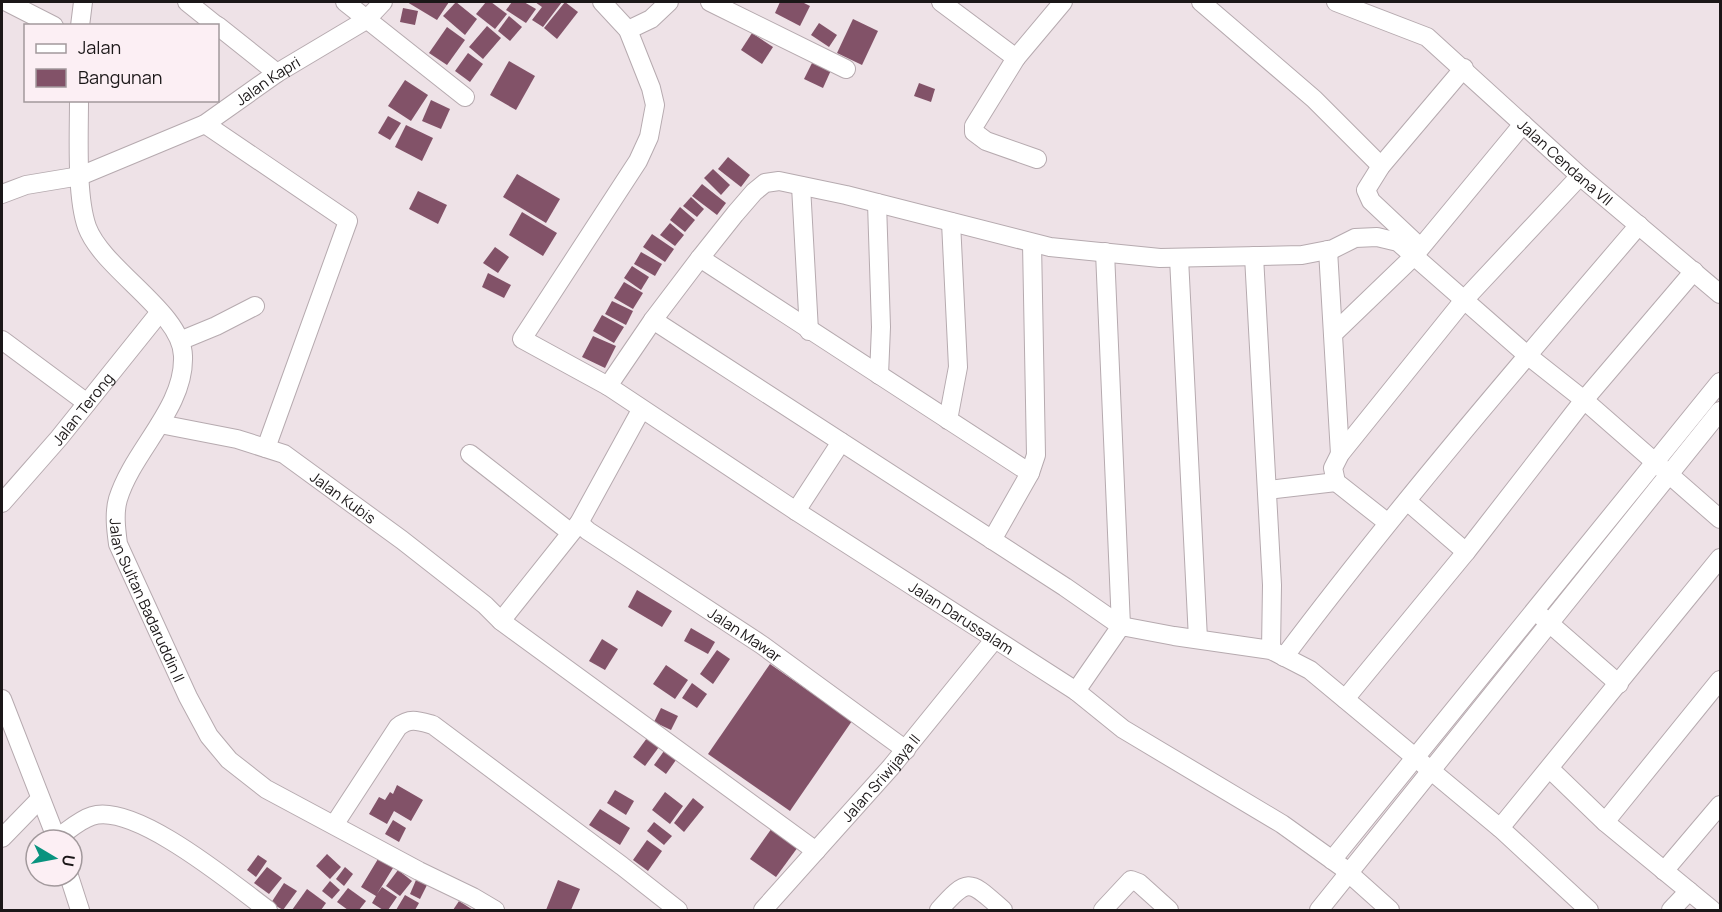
<svg xmlns="http://www.w3.org/2000/svg" width="1722" height="912" font-family="Manrope,sans-serif">
<rect width="100%" height="100%" fill="#eee2e7"/>
<g fill="#825268">
<path d="M 407,2 L 449,2 L 437,20 Z"/>
<path d="M 456,2 L 477,19 L 465,35 L 443,16 Z"/>
<path d="M 486,2 L 491,2 L 507,14 L 495,29 L 476,14 Z"/>
<path d="M 512,2 L 524,2 L 536,9 L 526,23 L 506,10 Z"/>
<path d="M 535,2 L 562,2 L 543,27 L 532,20 L 542,7 Z"/>
<path d="M 565,2 L 578,12 L 557,39 L 544,28 Z"/>
<path d="M 780,2 L 802,2 L 810,6 L 800,26 L 775,13 Z"/>
<path d="M 403,8 L 418,11 L 415,25 L 400,22 Z"/>
<path d="M 509,16 L 522,27 L 510,41 L 498,31 Z"/>
<path d="M 853,19 L 878,31 L 862,65 L 837,53 Z"/>
<path d="M 819,23 L 837,35 L 829,47 L 811,35 Z"/>
<path d="M 487,26 L 501,38 L 483,59 L 469,47 Z"/>
<path d="M 447,27 L 465,40 L 447,65 L 429,53 Z"/>
<path d="M 752,33 L 773,47 L 762,64 L 741,50 Z"/>
<path d="M 468,53 L 483,64 L 470,82 L 455,71 Z"/>
<path d="M 814,59 L 832,68 L 823,88 L 804,79 Z"/>
<path d="M 509,61 L 535,76 L 516,110 L 490,95 Z"/>
<path d="M 405,80 L 428,95 L 411,121 L 388,106 Z"/>
<path d="M 919,83 L 935,89 L 931,102 L 914,96 Z"/>
<path d="M 431,100 L 450,109 L 441,129 L 422,121 Z"/>
<path d="M 388,116 L 401,123 L 390,140 L 378,133 Z"/>
<path d="M 406,125 L 433,138 L 422,161 L 395,147 Z"/>
<path d="M 728,157 L 750,175 L 741,187 L 718,169 Z"/>
<path d="M 713,169 L 730,185 L 721,195 L 704,178 Z"/>
<path d="M 517,174 L 560,199 L 546,223 L 503,197 Z"/>
<path d="M 702,184 L 726,203 L 717,215 L 692,196 Z"/>
<path d="M 418,191 L 447,205 L 438,224 L 409,209 Z"/>
<path d="M 691,197 L 704,209 L 697,217 L 683,206 Z"/>
<path d="M 680,207 L 695,220 L 685,232 L 670,220 Z"/>
<path d="M 522,212 L 557,233 L 543,256 L 509,235 Z"/>
<path d="M 670,223 L 684,235 L 675,246 L 660,235 Z"/>
<path d="M 652,234 L 674,249 L 665,262 L 643,247 Z"/>
<path d="M 495,247 L 509,257 L 498,273 L 483,263 Z"/>
<path d="M 641,252 L 662,264 L 655,276 L 634,264 Z"/>
<path d="M 632,266 L 649,277 L 641,290 L 624,278 Z"/>
<path d="M 488,273 L 511,285 L 504,298 L 482,287 Z"/>
<path d="M 624,282 L 643,293 L 633,309 L 614,298 Z"/>
<path d="M 612,301 L 633,311 L 626,325 L 605,314 Z"/>
<path d="M 602,315 L 624,327 L 614,343 L 593,331 Z"/>
<path d="M 593,336 L 616,346 L 605,368 L 582,357 Z"/>
<path d="M 637,590 L 672,611 L 662,627 L 628,607 Z"/>
<path d="M 691,628 L 715,642 L 708,654 L 684,641 Z"/>
<path d="M 602,639 L 618,649 L 605,670 L 589,661 Z"/>
<path d="M 717,650 L 730,659 L 713,684 L 700,674 Z"/>
<path d="M 770,664 L 852,721 L 790,811 L 708,754 Z"/>
<path d="M 666,665 L 688,680 L 675,699 L 653,684 Z"/>
<path d="M 692,683 L 707,694 L 697,708 L 682,698 Z"/>
<path d="M 661,708 L 678,716 L 671,730 L 654,722 Z"/>
<path d="M 647,738 L 659,747 L 645,766 L 633,757 Z"/>
<path d="M 664,751 L 676,760 L 666,774 L 654,765 Z"/>
<path d="M 397,785 L 423,800 L 411,821 L 394,811 L 387,824 L 369,814 L 379,797 L 385,800 L 390,792 L 393,794 Z"/>
<path d="M 615,790 L 634,801 L 626,815 L 607,803 Z"/>
<path d="M 665,792 L 683,806 L 670,824 L 652,810 Z"/>
<path d="M 693,798 L 704,807 L 684,832 L 674,823 Z"/>
<path d="M 600,809 L 630,828 L 620,845 L 589,825 Z"/>
<path d="M 393,820 L 406,828 L 399,842 L 385,834 Z"/>
<path d="M 654,822 L 672,836 L 664,845 L 647,831 Z"/>
<path d="M 772,828 L 798,847 L 776,877 L 750,859 Z"/>
<path d="M 647,840 L 662,851 L 648,871 L 633,860 Z"/>
<path d="M 327,854 L 341,867 L 330,879 L 316,866 Z"/>
<path d="M 258,855 L 267,861 L 256,877 L 247,870 Z"/>
<path d="M 378,859 L 393,868 L 377,894 L 382,887 L 397,897 L 388,910 L 383,910 L 372,903 L 376,896 L 361,887 Z"/>
<path d="M 267,867 L 282,878 L 269,894 L 254,883 Z"/>
<path d="M 345,867 L 353,874 L 344,886 L 336,879 Z"/>
<path d="M 398,870 L 412,881 L 400,896 L 386,886 Z"/>
<path d="M 416,880 L 427,885 L 420,899 L 410,894 Z"/>
<path d="M 558,880 L 580,889 L 571,910 L 546,910 Z"/>
<path d="M 330,881 L 340,890 L 332,899 L 322,891 Z"/>
<path d="M 284,883 L 297,891 L 283,910 L 271,903 Z"/>
<path d="M 348,888 L 366,901 L 359,910 L 348,910 L 337,902 Z"/>
<path d="M 307,889 L 326,903 L 321,910 L 292,910 Z"/>
<path d="M 405,895 L 419,903 L 415,910 L 396,910 Z"/>
<path d="M 459,901 L 473,910 L 453,910 Z"/>
</g>
<g fill="none" stroke-linecap="round" stroke-linejoin="round">
<g stroke="#b6aaaf" stroke-width="20">
<g id="minor">
<path d="M 7,2 L 54,26"/>
<path d="M 187,2 L 217,26"/>
<path d="M 345,2 L 465,97"/>
<path id="s1" d="M 602,2 L 628,30 L 651,88 L 655,105 L 649,137 L 638,161 L 522,339 L 608,386 L 796,511 L 1076,691 L 1123,729 L 1282,824 L 1342,867 L 1390,910"/>
<path d="M 710,2 L 846,69"/>
<path d="M 941,2 L 1016,58 L 974,126 L 974,132 L 986,141 L 1037,159"/>
<path d="M 1201,2 L 1314,99 L 1381,166"/>
<path id="s2" d="M 1336,2 L 1427,37 L 1580,176 L 1720,294"/>
<path d="M 80,26 L 83,2"/>
<path d="M 218,26 L 277,73"/>
<path d="M 628,30 L 651,19 L 669,2"/>
<path d="M 1016,58 L 1063,2"/>
<path id="s3" d="M 79,100 C 79,135 76,196 87,227 C 103,270 182,312 183,356 C 185,408 133,450 118,499 C 114,513 116,529 118,544 L 188,697 L 209,736 L 229,760 L 266,789 L 419,871 L 473,897 L 495,910"/>
<path d="M 205,124 L 348,221 L 266,448"/>
<path d="M 801,186 L 809,331"/>
<path id="s4" d="M 2,194 L 26,185 L 80,176 L 205,124 L 277,73 L 366,20 L 383,2"/>
<path d="M 877,203 L 881,327 L 879,375"/>
<path d="M 1420,247 L 1371,201 L 1366,190 L 1381,166 L 1464,68"/>
<path d="M 1328,250 L 1340,454"/>
<path d="M 1105,252 L 1121,626"/>
<path d="M 1254,256 L 1272,585 L 1271,650"/>
<path d="M 700,258 L 1030,473 L 992,540"/>
<path d="M 1179,258 L 1198,639"/>
<path d="M 653,320 L 1065,587 L 1121,626"/>
<path d="M 1333,334 L 1413,257 L 1523,124"/>
<path d="M 2,340 L 87,403"/>
<path d="M 182,340 L 216,326 L 255,306"/>
<path d="M 608,386 L 653,320 L 700,258 L 735,214 L 754,192 L 765,183 L 779,181 L 846,195 L 1050,247 L 1160,258 L 1302,255 L 1333,249 L 1355,238 L 1377,237 L 1398,242 L 1527,355 L 1584,400 L 1720,519"/>
<path d="M 641,410 L 579,523 L 501,621 L 816,851"/>
<path d="M 948,420 L 958,367 L 951,222"/>
<path id="s5" d="M 160,424 L 237,439 L 284,454 L 402,540 L 485,605 L 501,621"/>
<path d="M 470,454 L 570,532"/>
<path d="M 1030,473 L 1036,455 L 1032,243"/>
<path d="M 1268,490 L 1336,482"/>
<path d="M 1407,501 L 1466,552"/>
<path id="s6" d="M 2,503 L 59,438 L 160,312"/>
<path d="M 796,511 L 841,442"/>
<path id="s7" d="M 579,523 L 588,531 L 762,645 L 906,750"/>
<path d="M 1388,523 L 1336,482 L 1333,468 L 1340,454 L 1464,300 L 1580,176"/>
<path d="M 1541,616 L 1619,684"/>
<path d="M 1284,657 C 1396,508 1518,366 1639,225"/>
<path d="M 1076,691 L 1121,626 L 1174,636 L 1271,650 L 1310,670 L 1500,828 L 1589,910"/>
<path d="M 2,699 L 57,840"/>
<path d="M 1345,699 L 1466,552 L 1584,400 L 1694,271"/>
<path d="M 1550,769 L 1605,822 L 1712,910"/>
<path d="M 1605,822 L 1720,680"/>
<path d="M 334,825 L 398,727 C 410,717 419,721 433,725 L 622,866 L 678,910"/>
<path d="M 1500,828 L 1720,558"/>
<path d="M 2,838 L 40,799"/>
<path d="M 57,838 C 68,831 79,820 92,816 C 135,802 234,885 268,910"/>
<path d="M 1332,860 L 1720,382"/>
<path d="M 1664,871 L 1720,805"/>
<path d="M 69,876 L 80,910"/>
<path id="s8" d="M 763,910 L 891,767 L 994,640"/>
<path d="M 939,910 C 969,876 970,881 1003,910"/>
<path d="M 1103,910 L 1131,880 L 1139,883 L 1169,910"/>
<path d="M 1319,910 L 1720,411"/>
<path d="M 1671,910 L 1689,891"/>
</g>
</g>
<use href="#minor" stroke="#fff" stroke-width="18"/>
</g>
<g text-anchor="middle" dominant-baseline="central" stroke-width="6" stroke-linejoin="round" paint-order="stroke">
<g font-size="15" fill="#1b1718" stroke="#fceff4">
<text stroke="none"><textPath href="#s4" startOffset="292">Jalan Kapri</textPath></text>
<text stroke="none"><textPath href="#s2" startOffset="284">Jalan Cendana VII</textPath></text>
<text stroke="none"><textPath href="#s6" startOffset="124">Jalan Terong</textPath></text>
<text stroke="none"><textPath href="#s5" startOffset="201">Jalan Kubis</textPath></text>
<text stroke="none"><textPath href="#s3" startOffset="558">Jalan Sultan Badaruddin II</textPath></text>
<text stroke="none"><textPath href="#s1" startOffset="910">Jalan Darussalam</textPath></text>
<text stroke="none"><textPath href="#s7" startOffset="200">Jalan Mawar</textPath></text>
<text stroke="none"><textPath href="#s8" startOffset="177">Jalan Sriwijaya II</textPath></text>
</g>
</g>
<rect width="1722" height="912" fill="none" stroke="#1b1718" stroke-width="6"/>
<rect x="24" y="24" width="195" height="78" fill="#fceff4" stroke="#a2999c" stroke-width="1.5"/>
<rect x="36" y="44" width="30" height="9" fill="#ffffff" stroke="#a2999c" stroke-width="1.5"/>
<text x="78" y="54" font-size="18" fill="#1b1718">Jalan</text>
<rect x="36" y="69" width="30" height="18" fill="#825268" stroke="#a2999c" stroke-width="1.5"/>
<text x="78" y="84" font-size="18" fill="#1b1718">Bangunan</text>
<g transform="translate(54 858) rotate(100)"><circle r="28" fill="#fceff4" stroke="#a2999c" stroke-width="1.5"/>
<path d="M0-4.5L10 22L0 15L-10 22Z" fill="#09937f"/>
<text y="-9" font-size="16" font-weight="bold" text-anchor="middle" fill="#1b1718">U</text>
</g>
</svg>
